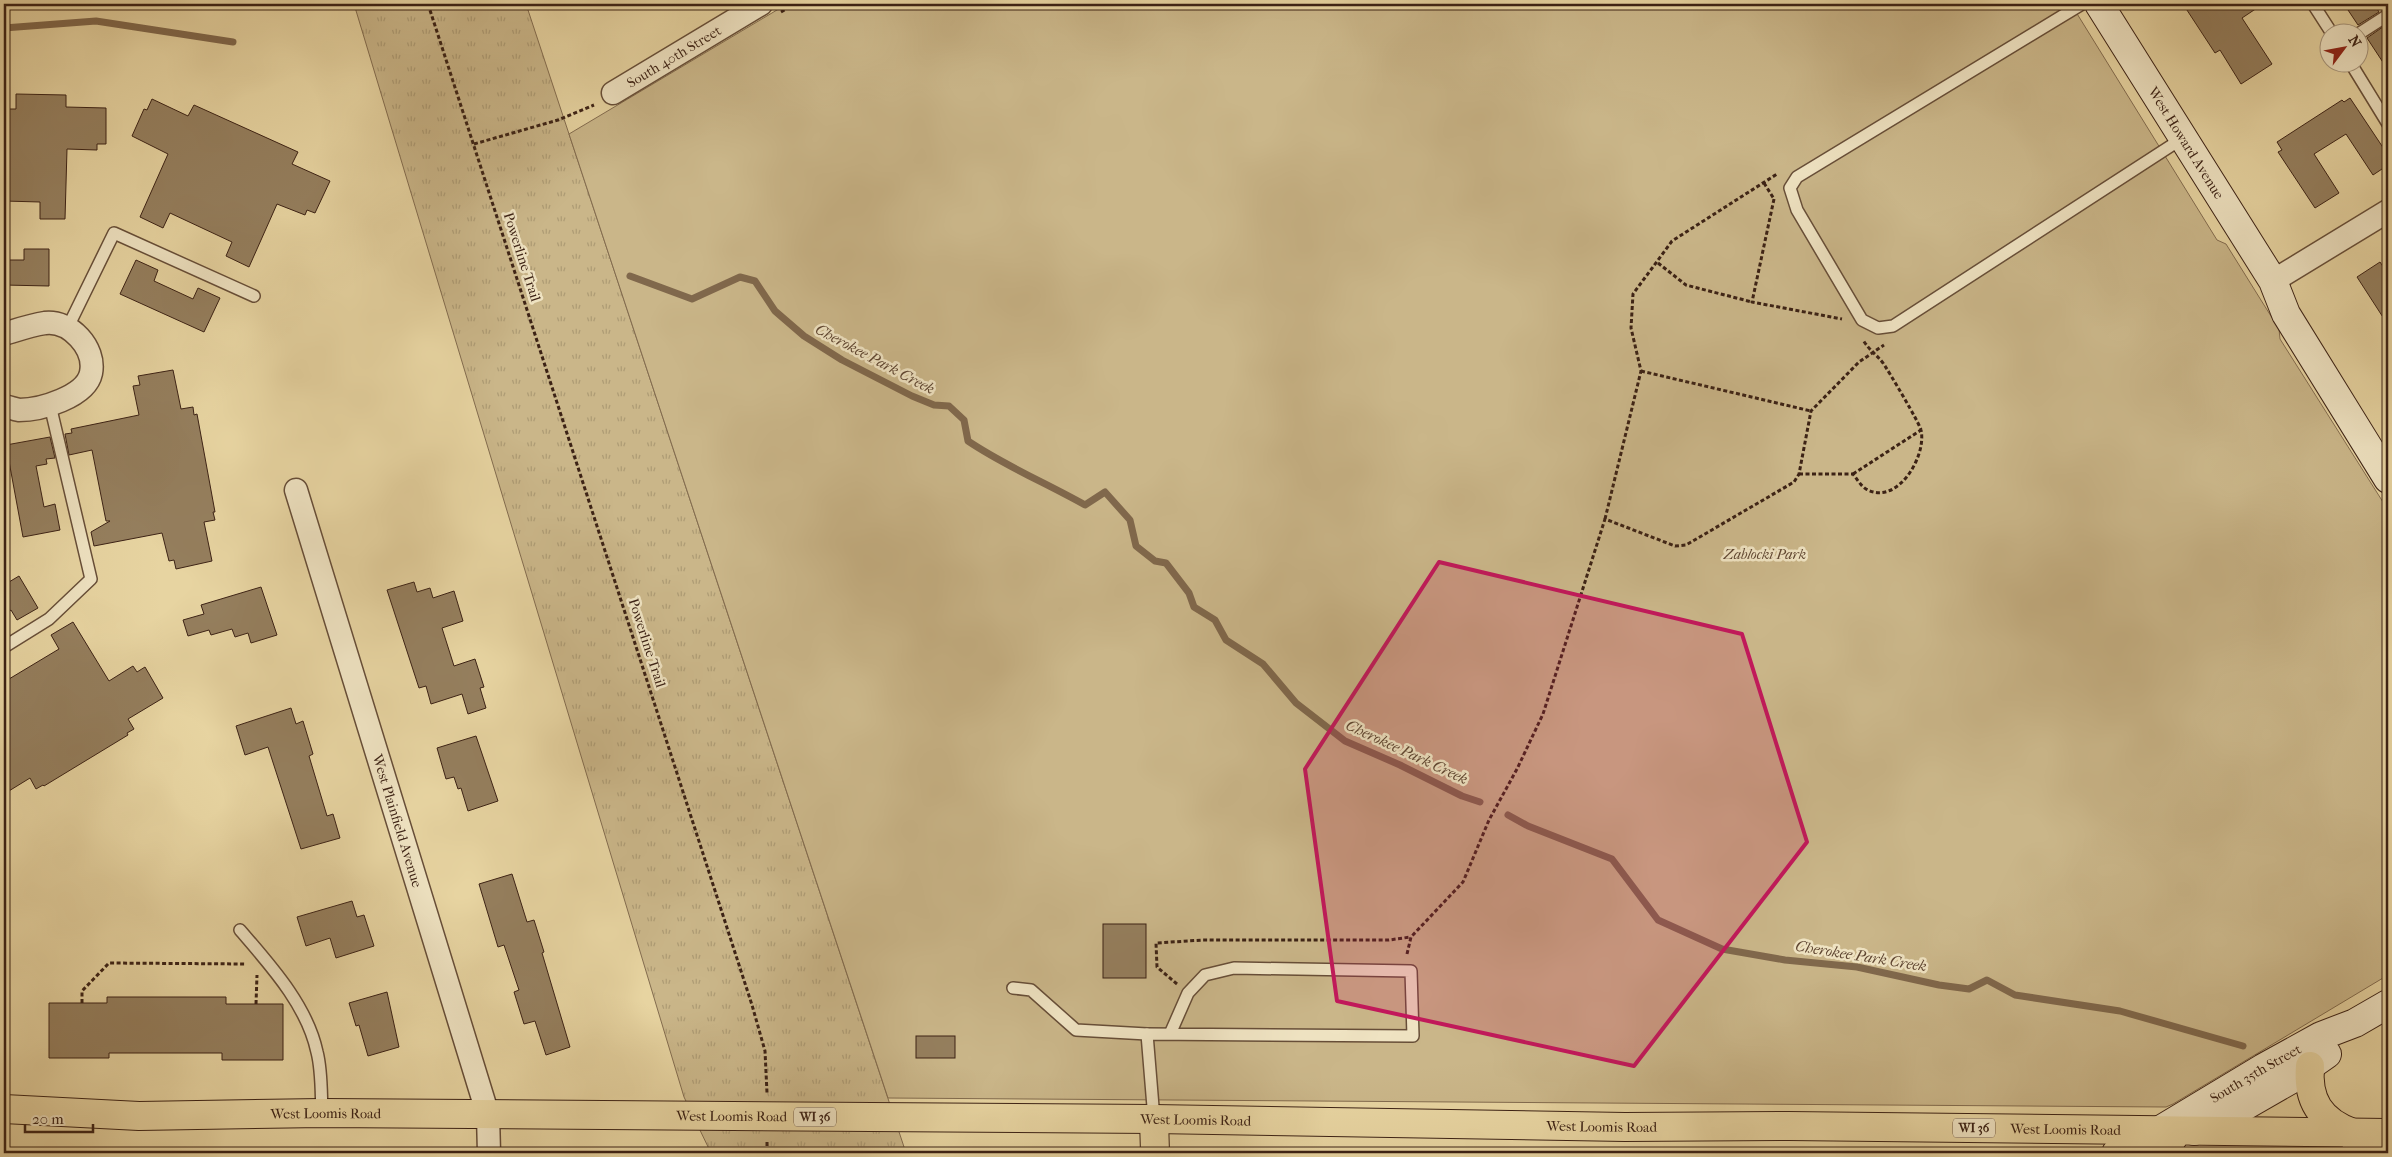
<svg xmlns="http://www.w3.org/2000/svg" width="2392" height="1157" font-family="'IM FELL French Canon',serif">
<defs>
<pattern id="grass-tufts" width="24" height="20" patternUnits="userSpaceOnUse" patternTransform="scale(1.25)"><rect width="24" height="20" fill="#cab689"/><path d="M3 7l-1-3M5 7V3M7 7l1-3M15 17l-1-3M17 17v-4M19 17l1-3" fill="none" stroke="#ae9c75"/></pattern>
</defs>
<rect width="100%" height="100%" fill="#e7d4a1"/>
<filter id="stains"><feTurbulence type="fractalNoise" baseFrequency=".004" numOctaves="4"/><feColorMatrix values="0 0 0 0 .2 0 0 0 0 .09 0 0 0 0 .02 0 0 0 .5 -.17"/></filter>
<radialGradient id="worn" r=".72"><stop offset=".6" stop-color="#630" stop-opacity="0"/><stop offset="1" stop-color="#630" stop-opacity=".3"/></radialGradient>
<path fill="url(#grass-tufts)" stroke="#836c4f" d="M 354,4 L 526,4 L 906,1153 L 711,1153 L 684,1097 Z"/>
<path fill="#cab689" stroke="#836c4f" d="M 787,4 L 2071,4 L 2217,240 L 2226,244 L 2279,329 L 2280,339 L 2388,510 L 2388,975 L 2173,1104 L 2166,1107 L 888,1098 L 569,134 Z"/>
<g fill="none" stroke-linecap="round" stroke-linejoin="round">
<g stroke="#80684c" stroke-width="7">
<path d="M 4,28 L 96,21 L 233,42"/>
<path d="M 630,276 L 692,299 L 740,277 L 755,281 L 775,311 L 804,336 L 842,360 L 912,396 L 934,405 L 949,406 L 964,420 L 968,441 C 1005,466 1046,483 1085,505 L 1105,492 L 1130,520 L 1136,546 L 1155,561 L 1166,563 L 1189,593 L 1194,607 L 1215,620 L 1226,640 L 1263,664 L 1296,703 L 1345,741 L 1400,765 L 1462,796 L 1480,802"/>
<path d="M 1508,815 L 1528,826 L 1612,859 L 1658,920 L 1722,949 L 1785,960 L 1857,967 L 1939,985 L 1969,989 L 1987,980 L 2015,995 L 2120,1011 L 2243,1046"/>
</g>
</g>
<g fill="#957f5e" stroke="#3c2215">
<path d="M 2183,4 L 2263,4 L 2242,18 L 2272,64 L 2241,84 L 2220,50 L 2215,53 Z"/>
<path d="M 2344,4 L 2374,4 L 2379,12 L 2358,25 Z"/>
<path d="M 2387,24 L 2388,26 L 2388,70 L 2367,38 Z"/>
<path d="M 16,94 L 66,95 L 66,107 L 106,108 L 106,144 L 97,144 L 97,150 L 67,149 L 65,219 L 40,219 L 40,202 L 4,201 L 4,109 L 16,109 Z"/>
<path d="M 2350,98 L 2388,155 L 2388,165 L 2373,175 L 2346,134 L 2314,154 L 2339,193 L 2315,208 L 2278,152 L 2282,150 L 2277,142 L 2342,100 L 2344,102 Z"/>
<path d="M 152,99 L 188,116 L 194,105 L 298,152 L 292,164 L 330,181 L 315,213 L 307,210 L 305,215 L 277,204 L 249,267 L 226,256 L 232,242 L 170,213 L 163,228 L 140,217 L 168,154 L 132,136 L 144,109 L 147,110 Z"/>
<path d="M 24,249 L 49,249 L 49,286 L 4,285 L 4,260 L 24,260 Z"/>
<path d="M 136,260 L 158,270 L 154,281 L 193,299 L 198,288 L 220,298 L 204,332 L 120,294 Z"/>
<path d="M 2380,262 L 2388,274 L 2388,325 L 2357,277 Z"/>
<path d="M 173,370 L 181,409 L 193,407 L 194,415 L 197,414 L 215,512 L 213,512 L 215,520 L 204,522 L 212,561 L 176,569 L 174,560 L 169,561 L 162,533 L 94,546 L 91,532 L 110,521 L 106,521 L 92,450 L 69,455 L 65,434 L 72,433 L 71,429 L 139,415 L 133,386 L 140,385 L 138,376 Z"/>
<path d="M 50,437 L 55,458 L 46,459 L 47,464 L 36,466 L 44,507 L 55,504 L 60,530 L 23,537 L 6,445 Z"/>
<path d="M 19,576 L 38,608 L 17,620 L 11,610 L 4,615 L 4,585 Z"/>
<path d="M 414,582 L 417,592 L 430,588 L 433,598 L 454,591 L 463,621 L 442,628 L 454,666 L 475,659 L 484,687 L 480,688 L 486,708 L 468,714 L 462,694 L 431,704 L 426,686 L 419,688 L 387,590 Z"/>
<path d="M 261,587 L 277,635 L 251,643 L 248,633 L 235,637 L 232,629 L 211,635 L 209,630 L 188,636 L 183,620 L 204,614 L 201,605 Z"/>
<path d="M 73,622 L 109,681 L 133,666 L 137,672 L 145,667 L 163,698 L 128,719 L 134,729 L 127,733 L 128,735 L 44,786 L 43,785 L 36,789 L 30,778 L 4,794 L 4,682 L 59,649 L 51,635 Z"/>
<path d="M 291,708 L 296,724 L 303,721 L 313,754 L 309,756 L 327,816 L 333,814 L 340,838 L 301,849 L 268,747 L 245,755 L 236,726 Z"/>
<path d="M 476,736 L 498,801 L 468,811 L 461,788 L 458,789 L 454,777 L 446,779 L 437,748 Z"/>
<path d="M 512,874 L 527,922 L 534,920 L 544,952 L 542,953 L 570,1047 L 546,1055 L 535,1021 L 524,1024 L 514,992 L 519,990 L 504,945 L 498,947 L 479,884 Z"/>
<path d="M 352,901 L 357,917 L 364,915 L 374,946 L 336,958 L 330,938 L 306,946 L 297,917 Z"/>
<rect x="1103" y="924" width="43" height="54"/>
<path d="M 387,992 L 399,1047 L 368,1056 L 359,1025 L 356,1026 L 349,1003 Z"/>
<path d="M 107,997 L 226,997 L 226,1004 L 283,1004 L 283,1060 L 222,1060 L 222,1053 L 109,1053 L 109,1058 L 49,1058 L 49,1003 L 107,1003 Z"/>
<rect x="916" y="1036" width="39" height="22"/>
</g>
<g fill="none" stroke-linecap="round" stroke-linejoin="round">
<g stroke="#674e38" stroke-width="14">
<g id="lane">
<path d="M 2082,4 L 1797,177 L 1790,188 L 1797,210 L 1862,320 L 1878,328 L 1893,326 L 2183,138"/>
<path d="M 2313,4 L 2331,32"/>
<path d="M 2360,33 L 2388,15"/>
<path d="M 2350,62 L 2388,124"/>
<path d="M 68,327 L 114,233 L 254,296"/>
<path d="M 4,647 L 49,619 L 91,579 L 50,405"/>
<path d="M 240,930 C 270,965 307,1005 317,1052 C 322,1071 321,1094 322,1113"/>
<path d="M 1013,988 L 1031,990 L 1076,1030 L 1147,1034"/>
<path d="M 1154,1119 L 1147,1034 L 1413,1036 L 1411,971 L 1234,968 L 1205,975 L 1188,993 L 1170,1034"/>
</g>
</g>
<g stroke="#674e38" stroke-width="25">
<g id="street">
<path id="s1" d="M 613,93 L 761,4"/>
<path d="M 2273,281 L 2388,211"/>
<path d="M 4,334 C 17,330 31,325 45,323 C 70,320 96,348 91,373 C 86,397 40,410 19,410 C 14,409 9,407 4,406"/>
<path id="s2" d="M 296,490 L 488,1115 L 489,1153"/>
</g>
</g>
<g stroke="#3c2215" stroke-width="30">
<g id="secondary">
<path id="s3" d="M 2099,4 L 2273,281 L 2286,314 L 2388,479"/>
<path id="s4" d="M 2160,1130 L 2263,1068 L 2321,1036 L 2355,1023 L 2388,1004"/>
<path d="M 2194,1131 L 2229,1115 L 2290,1080 L 2327,1054"/>
</g>
</g>
<g stroke="#3c2215" stroke-width="30">
<g id="primary">
<path d="M 2310,1066 C 2307,1100 2320,1121 2353,1133"/>
<path id="s5" d="M 4,1109 L 139,1116 L 322,1113 L 1154,1119 L 1625,1127 L 1789,1126 L 2388,1133"/>
<path d="M 1154,1119 L 1155,1153"/>
<path d="M 2116,1153 L 2173,1138"/>
<path d="M 2355,1153 L 2388,1148"/>
</g>
</g>
<g stroke="#3c2215" stroke-width="3" stroke-dasharray="4 2.5" stroke-linecap="butt">
<path d="M 428,4 L 752,1005 L 765,1051 L 767,1093"/>
<path d="M 781,12 L 795,4"/>
<path d="M 474,144 L 558,120 L 594,105"/>
<path d="M 1764,183 L 1774,199"/>
<path d="M 1774,199 L 1752,302 L 1842,319"/>
<path d="M 1658,263 L 1686,285 L 1752,302"/>
<path d="M 1641,371 L 1811,411"/>
<path d="M 1799,474 L 1853,474 C 1857,479 1861,486 1866,489 C 1897,507 1927,456 1921,430 C 1920,424 1888,370 1883,363 C 1876,354 1870,351 1863,340"/>
<path d="M 1853,474 L 1921,430"/>
<path d="M 1605,519 L 1641,371 L 1631,328 L 1633,294 L 1672,241 L 1777,174"/>
<path d="M 1407,954 L 1411,937 L 1463,882 L 1489,820 L 1517,769 L 1543,714 L 1605,519 L 1675,546 L 1686,545 L 1794,482 L 1799,474 L 1811,411 L 1859,362 L 1884,345"/>
<path d="M 1177,984 L 1157,967 L 1156,943 L 1203,940 L 1389,940 L 1411,937"/>
<path d="M 82,1003 L 82,991 L 109,963 L 246,964"/>
<path d="M 256,1004 L 257,975"/>
<path d="M 767,1142 L 767,1153"/>
</g>
<use href="#lane" stroke="#efe3c2" stroke-width="11"/>
<use href="#street" stroke="#efe3c2" stroke-width="22"/>
<use href="#secondary" stroke="#efe3c2" stroke-width="28"/>
<use href="#primary" stroke="#e7d4a1" stroke-width="28"/>
</g>
<path fill="#c2185b" fill-opacity="0.2" stroke="#c2185b" stroke-width="4" stroke-linejoin="round" d="M 1439,562 L 1742,634 L 1807,842 L 1634,1066 L 1337,1001 L 1305,769 Z"/>
<g text-anchor="middle" dominant-baseline="central" stroke-width="5" stroke-linejoin="round" paint-order="stroke">
<g fill="#efe3c2" stroke="#725c49" stroke-width="1">
<rect x="794" y="1107.5" width="42" height="19" rx="4"/>
<rect x="1953" y="1118.5" width="42" height="19" rx="4"/>
</g>
<g font-size="12" font-weight="bold" fill="#3c2215">
<text x="815" y="1117">WI 36</text>
<text x="1974" y="1128">WI 36</text>
</g>
<g font-size="14" fill="#3c2215" stroke="#efe3c2">
<text stroke="none"><textPath href="#s1" startOffset="71">South 40th Street</textPath></text>
<text stroke="none"><textPath href="#s3" startOffset="164">West Howard Avenue</textPath></text>
<text transform="translate(522 257) rotate(72)">Powerline Trail</text>
<text transform="translate(647 643) rotate(72)">Powerline Trail</text>
<text stroke="none"><textPath href="#s2" startOffset="346">West Plainfield Avenue</textPath></text>
<text stroke="none"><textPath href="#s4" startOffset="111">South 35th Street</textPath></text>
<text stroke="none"><textPath href="#s5" startOffset="322">West Loomis Road</textPath></text>
<text stroke="none"><textPath href="#s5" startOffset="728">West Loomis Road</textPath></text>
<text stroke="none"><textPath href="#s5" startOffset="1192">West Loomis Road</textPath></text>
<text stroke="none"><textPath href="#s5" startOffset="1598">West Loomis Road</textPath></text>
<text stroke="none"><textPath href="#s5" startOffset="2062">West Loomis Road</textPath></text>
</g>
<g font-size="14" font-style="italic" fill="#604732" stroke="#efe3c2">
<text x="1765" y="554">Zablocki Park</text>
</g>
<g font-size="15" font-style="italic" fill="#5e4531" stroke="#efe3c2">
<text transform="translate(875 359) rotate(28)">Cherokee Park Creek</text>
<text transform="translate(1407 752) rotate(25)">Cherokee Park Creek</text>
<text transform="translate(1861 956) rotate(9)">Cherokee Park Creek</text>
</g>
</g>
<rect width="2392" height="1157" fill="none" stroke="#e7d4a1" stroke-width="20"/>
<rect x="5" y="5" width="2382" height="1147" fill="none" stroke="#3c2215" stroke-width="2.5"/>
<rect x="10" y="10" width="2372" height="1137" fill="none" stroke="#3c2215"/>
<g transform="translate(2344 48) rotate(58)"><circle r="24" fill="#efe3c2" stroke="#a7967d"/>
<path d="M0-4L9 19L0 12L-9 19Z" fill="#8f2418"/>
<text y="-8" font-size="14" font-weight="bold" text-anchor="middle" fill="#3c2215">N</text>
</g>
<path d="M25 1124v8h68v-8" fill="none" stroke="#3c2215" stroke-width="2.5"/>
<text x="32" y="1124" font-size="15" fill="#3c2215" stroke="#efe3c2" stroke-width="4" paint-order="stroke">20 m</text>
<rect width="100%" height="100%" filter="url(#stains)"/>
<rect width="100%" height="100%" fill="url(#worn)"/>
</svg>
